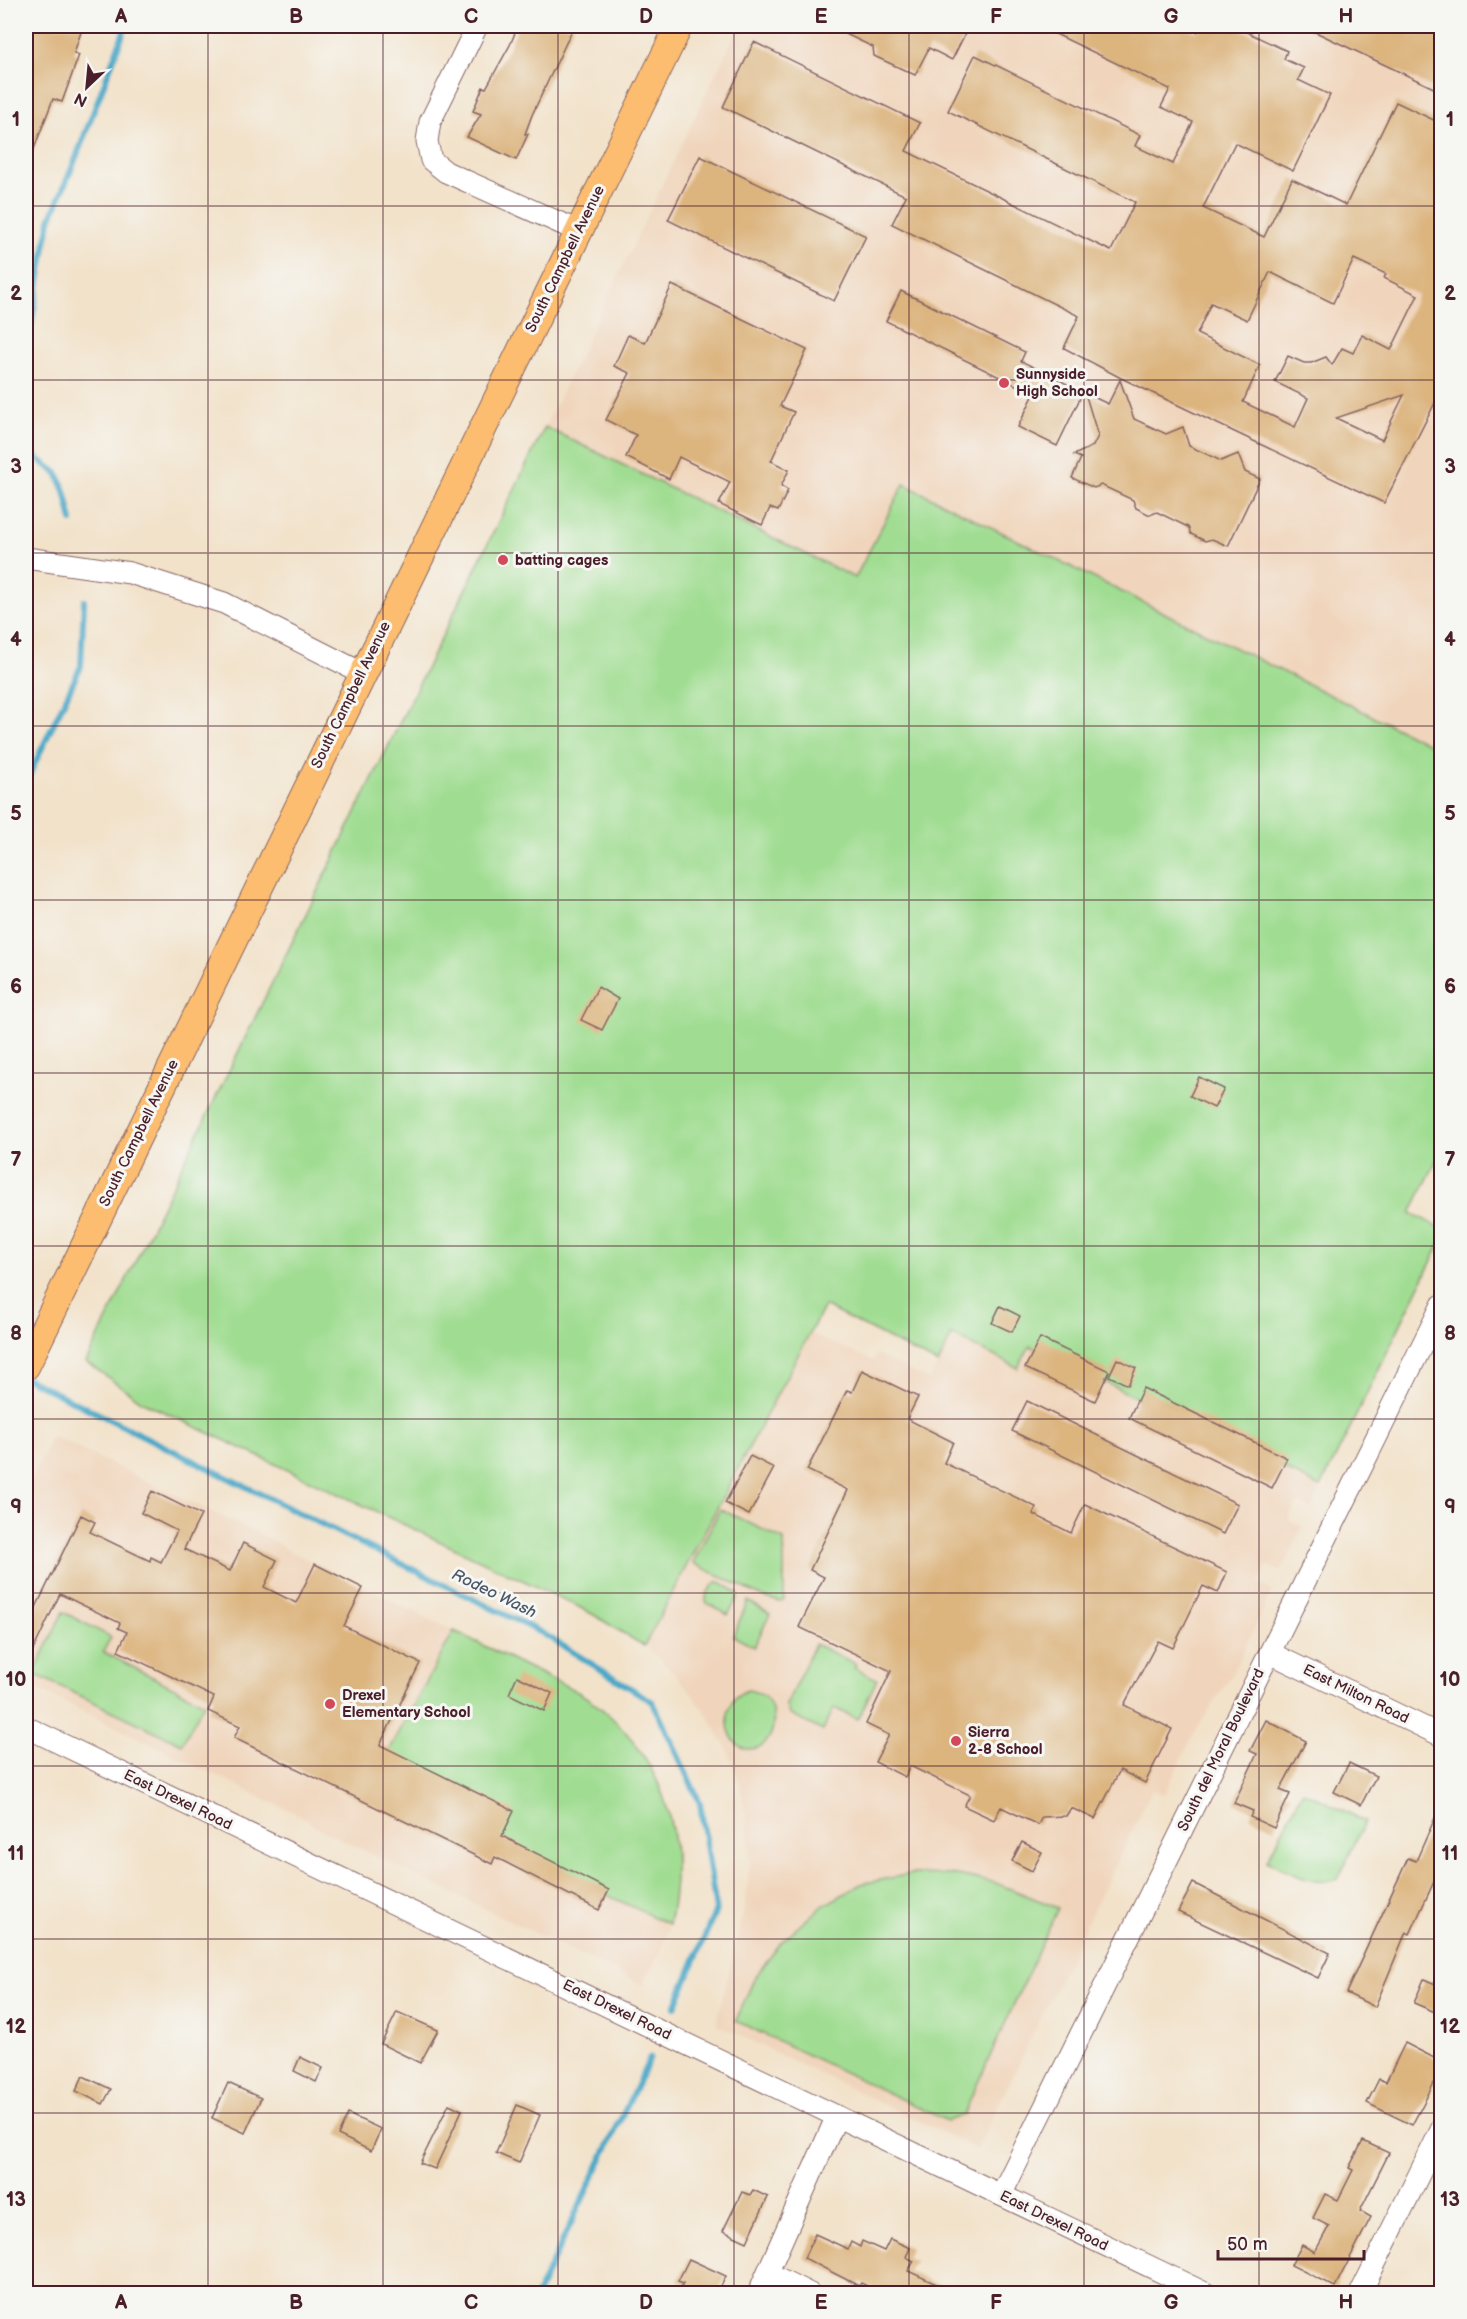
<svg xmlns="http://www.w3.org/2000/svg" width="1467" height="2319" font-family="'Balsamiq Sans',sans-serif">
<rect width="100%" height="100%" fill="#f6f6f2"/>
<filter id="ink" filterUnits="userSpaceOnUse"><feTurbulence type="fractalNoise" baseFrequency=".0167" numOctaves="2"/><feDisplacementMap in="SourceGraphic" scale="12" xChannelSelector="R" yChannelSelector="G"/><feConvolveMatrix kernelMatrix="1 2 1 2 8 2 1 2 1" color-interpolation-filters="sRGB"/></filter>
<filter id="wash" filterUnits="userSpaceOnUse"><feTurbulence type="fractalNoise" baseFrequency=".008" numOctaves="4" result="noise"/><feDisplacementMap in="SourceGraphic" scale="24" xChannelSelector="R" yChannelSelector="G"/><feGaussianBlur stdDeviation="1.35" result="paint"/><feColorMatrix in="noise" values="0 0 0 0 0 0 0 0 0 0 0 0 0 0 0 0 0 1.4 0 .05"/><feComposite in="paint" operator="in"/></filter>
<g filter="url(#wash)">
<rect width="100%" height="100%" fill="#f2e2ca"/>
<g fill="#f0d5bc">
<path d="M 739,26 L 1441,26 L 1441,750 L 904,484 L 856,578 L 545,427 Z"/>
<path d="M 809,1333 L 873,1361 L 876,1354 L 930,1380 L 952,1335 L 1018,1368 L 1030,1346 L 1321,1487 L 1311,1509 L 1297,1502 L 1288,1520 L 1302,1527 L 1281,1572 L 1267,1565 L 1258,1583 L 1272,1591 L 1231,1676 L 1194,1734 L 1164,1795 L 1152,1790 L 977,2149 L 716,2024 L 745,1907 L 750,1859 L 747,1820 L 739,1782 L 727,1749 L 707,1714 L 679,1678 L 648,1648 L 648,1637 Z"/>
<path d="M 52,1436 L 284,1546 L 284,1548 L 568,1687 L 603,1710 L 621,1728 L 645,1758 L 659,1782 L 673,1826 L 677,1853 L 674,1902 L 664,1944 L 643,1985 L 313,1826 L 307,1819 L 26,1684 L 26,1490 Z"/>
</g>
<g fill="#a0dd92" stroke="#757e5e" stroke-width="1.5">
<path d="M 545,427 L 855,578 L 904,484 L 1441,750 L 1441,1151 L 1411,1213 L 1441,1228 L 1441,1242 L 1321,1487 L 1030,1346 L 1018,1368 L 952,1335 L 938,1364 L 824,1306 L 644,1646 L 594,1615 L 571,1603 L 143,1402 L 86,1362 Z"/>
<path d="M 720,1509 L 784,1540 L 784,1600 L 780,1602 L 763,1597 L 693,1563 Z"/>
<path d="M 716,1582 L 720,1582 L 738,1593 L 738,1597 L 728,1615 L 707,1603 C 703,1595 711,1588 716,1582 Z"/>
<path d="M 748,1601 L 770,1614 L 754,1647 L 733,1636 Z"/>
<path d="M 63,1612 L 111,1637 L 103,1652 L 204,1703 L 182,1744 L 34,1674 Z"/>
<path d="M 454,1631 C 482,1645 509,1658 537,1672 C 553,1680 571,1687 586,1697 C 663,1750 688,1835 669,1924 L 379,1789 L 375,1777 Z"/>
<path d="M 815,1644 L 856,1664 L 854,1668 L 877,1679 L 858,1719 L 834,1708 L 823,1731 L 789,1714 L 786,1705 Z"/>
<path d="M 748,1690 C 752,1691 758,1692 762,1695 C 781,1708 776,1750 749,1749 C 725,1749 717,1699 748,1690 Z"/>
<path d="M 1303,1791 L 1365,1821 L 1338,1879 C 1313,1888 1290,1872 1267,1861 Z"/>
<path d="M 911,1874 L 957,1875 L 993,1882 L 1058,1908 L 963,2115 L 947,2121 L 736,2021 L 755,1977 L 783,1940 L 821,1907 L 861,1884 Z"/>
</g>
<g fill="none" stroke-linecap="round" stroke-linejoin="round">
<g stroke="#49a8c8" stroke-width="6">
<path d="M 26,353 L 50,220 L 74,163 L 126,26"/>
<path d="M 26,437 L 26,451"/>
<path d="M 26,450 L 57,473 L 65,491 L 72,521"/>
<path d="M 26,782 L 81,666 L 84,601"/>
<path d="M 26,1378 L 542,1633 L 653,1702 L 700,1803 L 716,1910 L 675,2007"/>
<path d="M 537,2294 L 650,2058"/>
</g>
</g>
<g id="blocks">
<g fill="#dcb47e" fill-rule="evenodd">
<path d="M 29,26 L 83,26 L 74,53 L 79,55 L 62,102 L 53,99 L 27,167 L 26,36 Z"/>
<path d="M 518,26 L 574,26 L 532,115 L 525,134 L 528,134 L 516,160 L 467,137 L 481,114 L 473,111 L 483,87 L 486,88 L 510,45 Z"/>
<path d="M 829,26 L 969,26 L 952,60 L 929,48 L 915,75 L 874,56 L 873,47 Z"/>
<path d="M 1039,26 L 1183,26 L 1197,32 L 1200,26 L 1234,26 L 1287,51 L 1284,59 L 1304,68 L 1298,80 L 1330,95 L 1293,171 L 1235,143 L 1203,208 L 1264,237 L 1292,179 L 1346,205 L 1396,102 L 1442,124 L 1442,389 L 1384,503 L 1121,378 L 1064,348 L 1079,316 L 892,224 L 906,196 L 723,107 L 754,42 L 920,123 L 906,151 L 1111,251 L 1135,202 L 948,111 L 975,55 L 1140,135 L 1135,146 L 1173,164 L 1193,122 L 1161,107 L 1170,89 ZM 1354,259 L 1386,274 L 1384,278 L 1418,295 L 1391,350 L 1362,335 L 1353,353 L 1342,348 L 1332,365 L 1326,357 L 1311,363 L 1304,363 L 1288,356 L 1275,382 L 1308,398 L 1295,427 L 1243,402 L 1260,365 L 1197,334 L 1211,303 L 1247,320 L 1270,272 L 1333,303 ZM 1404,395 L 1382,440 L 1336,418 Z"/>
<path d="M 1303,26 L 1442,26 L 1442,92 Z"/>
<path d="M 700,156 L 866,236 L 834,301 L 668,220 Z"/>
<path d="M 672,285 L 807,350 L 780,406 L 794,412 L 771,461 L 789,470 L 781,486 L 788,490 L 778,511 L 770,508 L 762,525 L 719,504 L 730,482 L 679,457 L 669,479 L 626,457 L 636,435 L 606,420 L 630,373 L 614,366 L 628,335 L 645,343 Z"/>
<path d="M 901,291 L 1025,352 L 1021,361 L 1083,392 L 1057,446 L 1018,427 L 1034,394 L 886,321 Z"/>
<path d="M 1120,380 L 1134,419 L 1166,434 L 1183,427 L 1189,446 L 1221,461 L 1238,454 L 1245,472 L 1260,479 L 1228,546 L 1212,539 L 1205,541 L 1191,534 L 1188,527 L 1157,512 L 1150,515 L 1136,508 L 1133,500 L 1101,485 L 1094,488 L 1072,478 L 1081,458 L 1074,455 L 1093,446 L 1098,436 L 1085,393 L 1108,404 Z"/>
<path d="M 598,987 L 618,999 L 602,1030 L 581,1020 Z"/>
<path d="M 1199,1077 L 1224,1089 L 1214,1108 L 1190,1096 Z"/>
<path d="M 1000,1306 L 1020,1316 L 1012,1332 L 992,1323 Z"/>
<path d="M 1040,1338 L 1109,1371 L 1095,1401 L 1025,1368 Z"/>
<path d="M 1117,1359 L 1136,1368 L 1128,1385 L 1109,1376 Z"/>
<path d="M 862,1370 L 918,1397 L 907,1419 L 953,1442 L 944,1463 L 1036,1507 L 1033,1514 L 1071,1533 L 1085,1504 L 1227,1572 L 1218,1593 L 1203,1586 L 1173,1648 L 1158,1641 L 1124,1705 L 1172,1729 L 1145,1783 L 1120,1770 L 1095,1819 L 1071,1808 L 1066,1816 L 1042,1817 L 1038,1825 L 1001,1807 L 994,1820 L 964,1806 L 970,1795 L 910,1766 L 905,1777 L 875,1762 L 889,1735 L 866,1724 L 891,1671 L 799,1627 L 824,1577 L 810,1570 L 848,1490 L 807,1470 L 847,1390 L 852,1392 Z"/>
<path d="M 1143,1388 L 1287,1458 L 1272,1488 L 1129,1418 Z"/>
<path d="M 1027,1401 L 1238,1504 L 1223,1534 L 1012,1431 Z"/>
<path d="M 750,1456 L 774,1468 L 749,1515 L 725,1503 Z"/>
<path d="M 152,1491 L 201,1515 L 184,1549 L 230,1571 L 243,1543 L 277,1560 L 264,1587 L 296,1603 L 315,1564 L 363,1588 L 344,1626 L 420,1663 L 380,1745 L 514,1811 L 502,1836 L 609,1890 L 599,1910 L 495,1857 L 492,1864 L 234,1738 L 240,1726 L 208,1711 L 214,1697 L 118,1651 L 127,1632 L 118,1628 L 120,1623 L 60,1594 L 26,1665 L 26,1628 L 81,1515 L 95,1522 L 90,1532 L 150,1561 L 151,1557 L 161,1562 L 177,1531 L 141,1513 Z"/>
<path d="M 517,1676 L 552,1693 L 544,1711 L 509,1694 Z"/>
<path d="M 1266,1720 L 1306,1741 L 1280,1790 L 1290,1794 L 1274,1828 L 1250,1817 L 1253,1811 L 1234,1803 L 1257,1754 L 1250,1751 Z"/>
<path d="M 1349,1763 L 1376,1776 L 1361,1805 L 1334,1792 Z"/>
<path d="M 1442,1802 L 1442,1864 L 1410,1934 L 1406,1932 L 1375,2007 L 1346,1993 L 1408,1858 L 1416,1861 Z"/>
<path d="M 1022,1842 L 1042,1852 L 1032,1871 L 1012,1861 Z"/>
<path d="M 1193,1883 L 1330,1953 L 1318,1978 L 1178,1912 Z"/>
<path d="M 1424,1979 L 1442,1987 L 1442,2015 L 1414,2003 Z"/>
<path d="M 397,2012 L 438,2030 L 420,2063 L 381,2044 Z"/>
<path d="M 1405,2043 L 1442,2062 L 1442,2068 L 1412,2125 L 1367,2103 L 1379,2079 L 1386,2082 Z"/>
<path d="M 300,2057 L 323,2068 L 316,2082 L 294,2071 Z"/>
<path d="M 83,2076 L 111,2089 L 103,2104 L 76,2091 Z"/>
<path d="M 228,2083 L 261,2098 L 245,2133 L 212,2118 Z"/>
<path d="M 449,2104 L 462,2110 L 435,2169 L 420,2163 Z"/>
<path d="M 517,2105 L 540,2115 L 519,2163 L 496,2153 Z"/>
<path d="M 348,2114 L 381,2129 L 371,2151 L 338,2135 Z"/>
<path d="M 1363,2141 L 1389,2153 L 1360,2211 L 1371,2217 L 1335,2287 L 1291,2265 L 1302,2245 L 1315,2252 L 1329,2226 L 1313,2218 L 1325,2194 L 1338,2200 L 1353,2170 L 1349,2168 Z"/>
<path d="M 753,2190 L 768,2197 L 747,2242 L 723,2231 L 742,2192 L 750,2195 Z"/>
<path d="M 815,2234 L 848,2249 L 851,2242 L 860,2247 L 862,2241 L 884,2251 L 890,2239 L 910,2248 L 906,2257 L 914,2261 L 908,2271 L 958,2294 L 907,2294 L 893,2287 L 890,2294 L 883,2294 L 861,2283 L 859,2286 L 804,2258 Z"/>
<path d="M 689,2259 L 726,2276 L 717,2294 L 678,2294 L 683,2283 L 678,2281 Z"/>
</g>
</g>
</g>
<g filter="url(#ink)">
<use href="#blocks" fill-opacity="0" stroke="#856363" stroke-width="1.5"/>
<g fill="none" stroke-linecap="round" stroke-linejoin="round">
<g stroke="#856363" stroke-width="23">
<g id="minor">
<path d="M 477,26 L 430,122 L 427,141 L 431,160 L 446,172 L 578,231"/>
<path d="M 26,558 L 130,573 L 224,603 L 362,673"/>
<path d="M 1270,1653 L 1442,1736"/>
<path d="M 26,1727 L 1207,2294"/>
<path d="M 1001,2195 L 1442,1305"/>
<path d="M 768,2273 L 810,2294"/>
<path d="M 758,2294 L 837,2116"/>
<path d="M 1360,2294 L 1442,2128"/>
</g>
</g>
<g stroke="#856363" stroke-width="29">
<path id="major" d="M 26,1366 L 679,26"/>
</g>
<use href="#minor" stroke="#fff" stroke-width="21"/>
<use href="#major" stroke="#fcbd6f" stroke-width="27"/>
</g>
</g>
<path fill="none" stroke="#4a1f2b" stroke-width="1.5" stroke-opacity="0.55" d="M 208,26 L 208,2294M 383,26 L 383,2294M 558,26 L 558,2294M 734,26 L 734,2294M 909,26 L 909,2294M 1084,26 L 1084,2294M 1259,26 L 1259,2294M 26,206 L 1442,206M 26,380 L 1442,380M 26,553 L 1442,553M 26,726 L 1442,726M 26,900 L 1442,900M 26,1073 L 1442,1073M 26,1246 L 1442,1246M 26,1419 L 1442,1419M 26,1593 L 1442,1593M 26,1766 L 1442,1766M 26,1939 L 1442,1939M 26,2113 L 1442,2113"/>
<g fill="#d1495b" stroke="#f6f6f2" stroke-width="2">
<circle cx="1004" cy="383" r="6"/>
<circle cx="503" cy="560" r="6"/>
<circle cx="330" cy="1704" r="6"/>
<circle cx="956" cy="1741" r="6"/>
</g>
<g text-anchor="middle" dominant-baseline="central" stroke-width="6" stroke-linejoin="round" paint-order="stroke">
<g font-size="15" fill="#4a1f2b" stroke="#f6f6f2">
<text transform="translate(565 259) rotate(-64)">South Campbell Avenue</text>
<text transform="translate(351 695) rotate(-64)">South Campbell Avenue</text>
<text transform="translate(139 1133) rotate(-64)">South Campbell Avenue</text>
<text transform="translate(1356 1694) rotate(26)">East Milton Road</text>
<text transform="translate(1221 1750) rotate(-64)">South del Moral Boulevard</text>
<text transform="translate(178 1800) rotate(26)">East Drexel Road</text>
<text transform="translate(617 2010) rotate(26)">East Drexel Road</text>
<text transform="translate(1054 2221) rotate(26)">East Drexel Road</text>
</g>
<g font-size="15" font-weight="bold" fill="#4a1f2b" stroke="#f6f6f2" text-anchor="start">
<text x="1016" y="374">Sunnyside<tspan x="1016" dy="17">High School</tspan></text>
<text x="515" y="560">batting cages</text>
<text x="342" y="1695">Drexel<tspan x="342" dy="17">Elementary School</tspan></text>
<text x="968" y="1732">Sierra<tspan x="968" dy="17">2-8 School</tspan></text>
</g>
<g font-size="16" font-style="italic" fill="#4a566a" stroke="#f6f6f2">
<text transform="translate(494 1594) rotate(26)">Rodeo Wash</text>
</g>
</g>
<rect width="1467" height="2319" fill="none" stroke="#f6f6f2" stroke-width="66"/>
<g transform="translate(87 87) rotate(206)" stroke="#f6f6f2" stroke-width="4.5" paint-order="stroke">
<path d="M0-4.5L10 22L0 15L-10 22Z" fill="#4a1f2b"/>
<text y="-9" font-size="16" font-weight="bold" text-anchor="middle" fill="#4a1f2b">N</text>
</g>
<path d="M1218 2250v9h146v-9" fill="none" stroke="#4a1f2b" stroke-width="3"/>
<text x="1227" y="2250" font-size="18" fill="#4a1f2b" stroke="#f6f6f2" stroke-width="4.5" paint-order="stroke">50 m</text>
<rect x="33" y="33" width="1401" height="2253" fill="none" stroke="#4a1f2b" stroke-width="2"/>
<g font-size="20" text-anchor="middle" font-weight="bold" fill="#4a1f2b">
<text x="121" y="23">A</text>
<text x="296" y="23">B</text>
<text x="471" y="23">C</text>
<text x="646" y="23">D</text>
<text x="821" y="23">E</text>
<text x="996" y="23">F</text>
<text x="1171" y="23">G</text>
<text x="1346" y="23">H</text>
<text x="16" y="126">1</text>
<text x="1450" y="126">1</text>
<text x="16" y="300">2</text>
<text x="1450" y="300">2</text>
<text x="16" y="473">3</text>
<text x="1450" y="473">3</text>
<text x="16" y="646">4</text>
<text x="1450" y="646">4</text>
<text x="16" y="820">5</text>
<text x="1450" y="820">5</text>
<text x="16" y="993">6</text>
<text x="1450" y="993">6</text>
<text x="16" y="1166">7</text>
<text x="1450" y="1166">7</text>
<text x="16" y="1340">8</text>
<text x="1450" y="1340">8</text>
<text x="16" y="1513">9</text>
<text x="1450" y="1513">9</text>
<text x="16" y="1686">10</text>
<text x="1450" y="1686">10</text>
<text x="16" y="1860">11</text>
<text x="1450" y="1860">11</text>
<text x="16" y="2033">12</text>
<text x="1450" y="2033">12</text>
<text x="16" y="2206">13</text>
<text x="1450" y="2206">13</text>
<text x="121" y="2309">A</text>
<text x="296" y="2309">B</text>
<text x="471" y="2309">C</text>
<text x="646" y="2309">D</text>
<text x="821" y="2309">E</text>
<text x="996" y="2309">F</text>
<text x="1171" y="2309">G</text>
<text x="1346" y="2309">H</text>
</g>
</svg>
